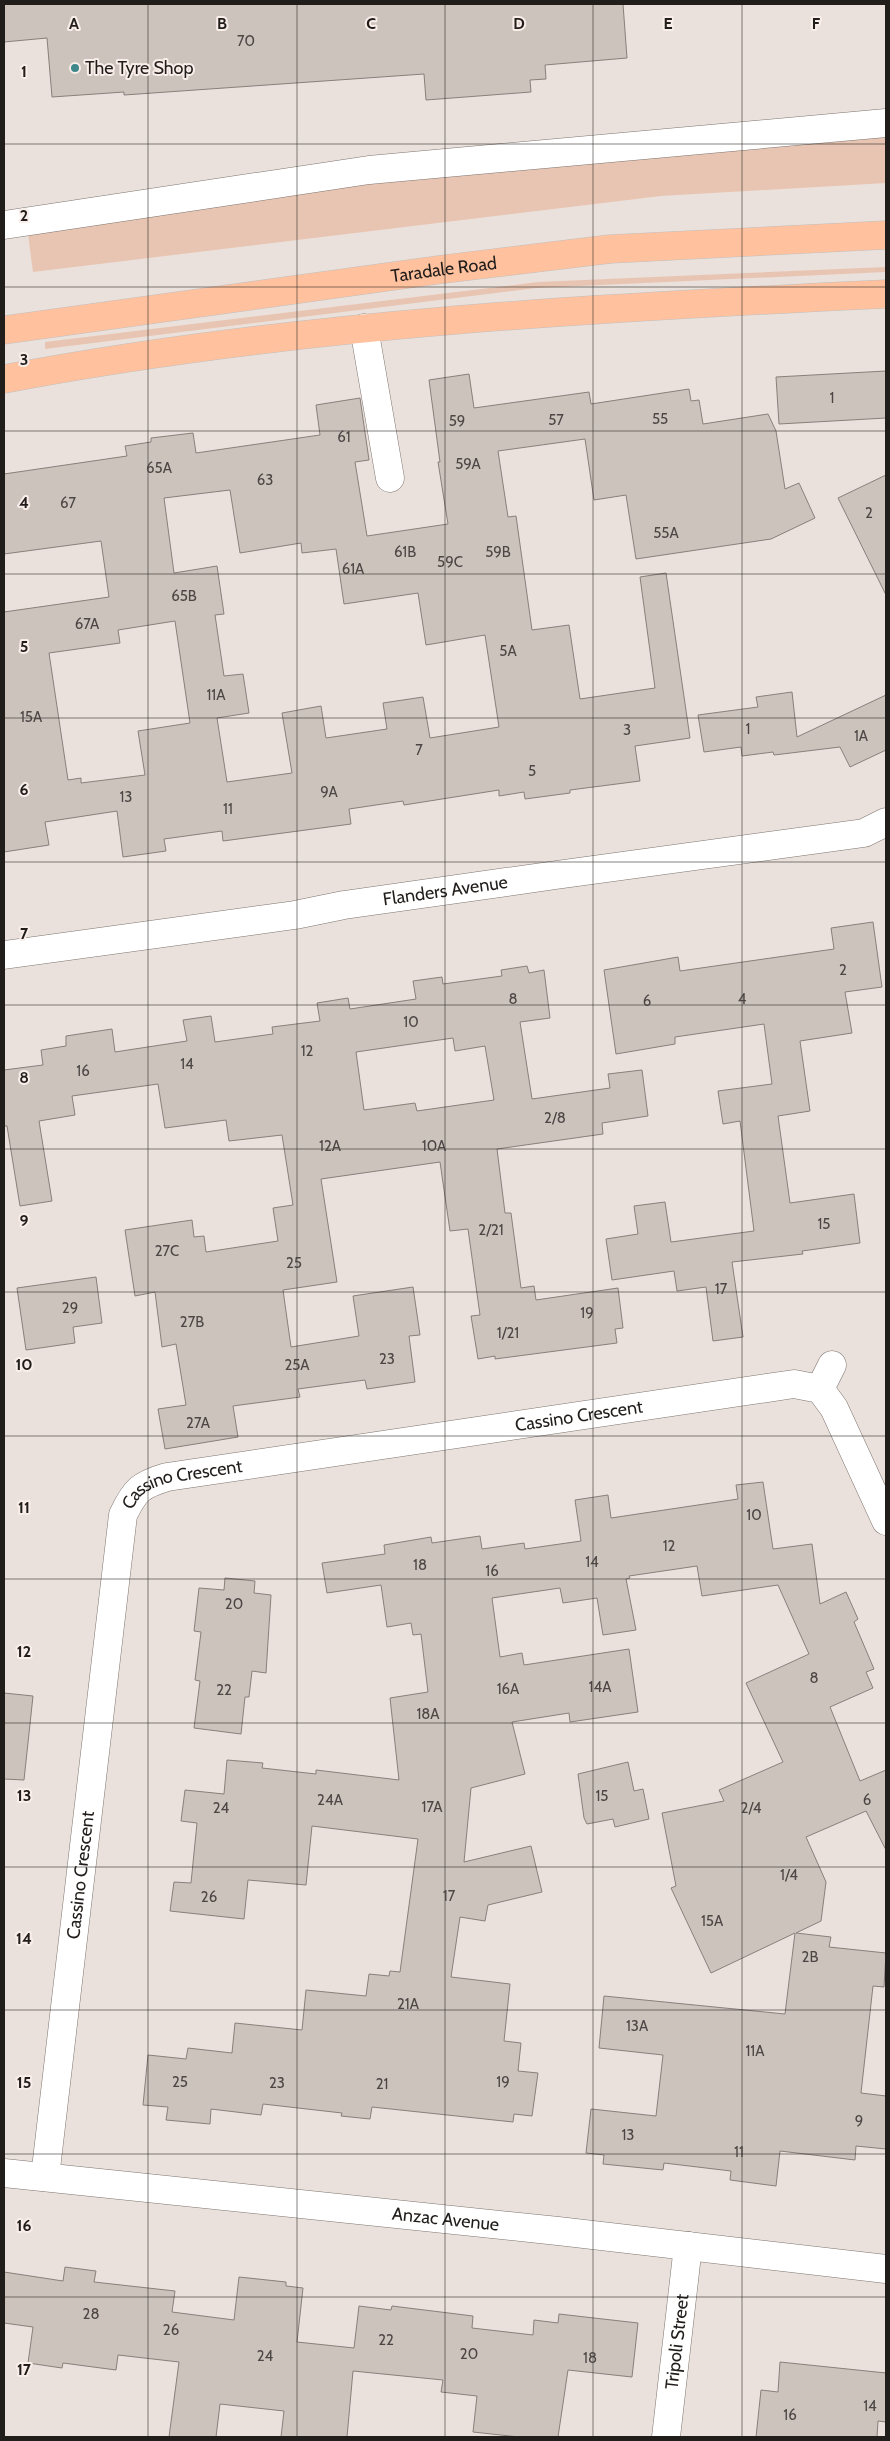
<svg xmlns="http://www.w3.org/2000/svg" width="890" height="2441" font-family="Cabin,sans-serif">
<rect width="100%" height="100%" fill="#ebe1dc"/>
<g fill="#e8c5b2">
<path d="M 886,121 L 886,183 L 661,196 L 33,272 L 25,212 Z"/>
<path d="M 886,267 L 886,272 L 536,288 L 45,349 L 45,342 L 538,282 Z"/>
</g>
<g fill="#cdc3bd" stroke="#897f7b" fill-rule="evenodd">
<path d="M 4,4 L 623,4 L 627,58 L 545,65 L 546,79 L 530,80 L 531,92 L 426,100 L 424,74 L 124,95 L 124,92 L 52,97 L 47,38 L 4,42 Z"/>
<path d="M 886,371 L 886,418 L 779,424 L 776,377 Z"/>
<path d="M 469,374 L 474,408 L 589,392 L 591,404 L 689,389 L 691,401 L 699,400 L 703,424 L 768,414 L 776,431 L 785,489 L 799,483 L 815,518 L 771,539 L 636,559 L 626,495 L 594,500 L 585,439 L 498,451 L 508,517 L 516,516 L 532,630 L 569,625 L 580,699 L 655,688 L 640,577 L 666,573 L 690,738 L 635,746 L 640,781 L 570,790 L 570,793 L 525,799 L 524,792 L 499,796 L 499,790 L 404,805 L 403,801 L 349,809 L 351,824 L 223,841 L 222,831 L 164,839 L 166,851 L 123,857 L 117,811 L 45,822 L 49,845 L 4,852 L 4,612 L 109,597 L 101,541 L 4,554 L 4,474 L 127,456 L 125,446 L 151,442 L 151,438 L 193,433 L 196,453 L 320,435 L 316,405 L 360,398 L 369,460 L 355,462 L 367,536 L 448,524 L 438,462 L 440,462 L 429,380 ZM 230,490 L 240,553 L 301,543 L 302,553 L 336,549 L 344,604 L 418,593 L 426,645 L 485,635 L 499,727 L 430,738 L 423,697 L 383,703 L 387,729 L 326,738 L 321,706 L 282,713 L 292,773 L 227,782 L 217,718 L 249,713 L 243,674 L 224,676 L 215,615 L 224,614 L 217,566 L 174,573 L 164,498 ZM 175,621 L 190,723 L 138,731 L 145,775 L 81,783 L 81,778 L 68,780 L 49,653 L 120,643 L 118,630 Z"/>
<path d="M 886,475 L 886,595 L 838,498 Z"/>
<path d="M 792,692 L 797,737 L 886,695 L 886,750 L 850,767 L 840,747 L 774,755 L 773,752 L 742,756 L 741,747 L 704,752 L 698,715 L 758,707 L 756,697 Z"/>
<path d="M 873,922 L 882,987 L 845,992 L 852,1033 L 800,1041 L 810,1111 L 778,1116 L 790,1203 L 854,1194 L 860,1243 L 802,1251 L 803,1254 L 732,1262 L 743,1337 L 713,1341 L 706,1287 L 677,1291 L 674,1271 L 612,1280 L 606,1239 L 638,1234 L 634,1206 L 665,1202 L 671,1242 L 754,1231 L 740,1121 L 723,1124 L 718,1091 L 772,1084 L 764,1024 L 675,1037 L 675,1044 L 616,1054 L 604,970 L 678,957 L 680,971 L 834,949 L 831,928 Z"/>
<path d="M 527,966 L 529,973 L 544,970 L 550,1018 L 520,1022 L 532,1099 L 610,1088 L 608,1074 L 642,1070 L 648,1116 L 602,1123 L 603,1134 L 497,1149 L 505,1213 L 511,1213 L 521,1288 L 534,1286 L 536,1300 L 618,1288 L 623,1328 L 615,1329 L 617,1343 L 495,1359 L 495,1356 L 478,1359 L 471,1316 L 480,1315 L 468,1229 L 450,1231 L 440,1162 L 321,1179 L 337,1282 L 283,1290 L 291,1347 L 359,1336 L 353,1296 L 413,1287 L 420,1335 L 409,1336 L 415,1382 L 367,1389 L 365,1380 L 298,1389 L 300,1397 L 233,1406 L 238,1437 L 165,1449 L 158,1409 L 186,1405 L 176,1344 L 162,1347 L 155,1292 L 135,1296 L 125,1230 L 192,1220 L 194,1237 L 204,1236 L 206,1252 L 278,1241 L 273,1208 L 293,1205 L 282,1135 L 229,1141 L 226,1120 L 165,1128 L 158,1084 L 72,1096 L 75,1115 L 39,1121 L 52,1201 L 20,1206 L 7,1126 L 4,1126 L 4,1070 L 43,1065 L 41,1050 L 66,1046 L 66,1036 L 112,1029 L 115,1052 L 187,1041 L 183,1020 L 211,1016 L 215,1042 L 273,1034 L 272,1027 L 320,1021 L 317,1003 L 348,998 L 350,1009 L 416,999 L 413,981 L 442,977 L 443,984 L 502,976 L 501,970 ZM 453,1038 L 455,1051 L 485,1046 L 494,1100 L 417,1111 L 415,1103 L 364,1110 L 356,1052 Z"/>
<path d="M 96,1277 L 102,1323 L 73,1327 L 75,1343 L 26,1350 L 17,1288 Z"/>
<path d="M 763,1482 L 773,1549 L 812,1544 L 820,1604 L 846,1592 L 858,1619 L 854,1622 L 874,1669 L 866,1672 L 873,1688 L 830,1707 L 860,1781 L 886,1770 L 886,1850 L 866,1811 L 806,1837 L 826,1882 L 821,1921 L 796,1933 L 831,1937 L 829,1947 L 886,1953 L 884,1987 L 873,1986 L 861,2093 L 886,2096 L 886,2149 L 856,2146 L 855,2160 L 780,2151 L 776,2186 L 730,2180 L 731,2171 L 664,2163 L 663,2170 L 603,2164 L 604,2155 L 586,2153 L 591,2109 L 656,2116 L 663,2055 L 599,2048 L 604,1996 L 785,2014 L 795,1933 L 711,1973 L 671,1888 L 676,1886 L 662,1813 L 724,1801 L 719,1790 L 783,1762 L 746,1683 L 809,1654 L 778,1585 L 702,1596 L 697,1566 L 629,1576 L 630,1578 L 626,1579 L 636,1630 L 603,1635 L 597,1598 L 563,1603 L 560,1588 L 492,1598 L 500,1657 L 522,1653 L 524,1665 L 629,1649 L 638,1712 L 570,1722 L 569,1713 L 512,1722 L 525,1774 L 471,1788 L 464,1862 L 531,1846 L 542,1892 L 488,1905 L 485,1921 L 460,1917 L 451,1977 L 510,1984 L 504,2041 L 521,2043 L 518,2071 L 538,2073 L 532,2116 L 514,2114 L 513,2122 L 372,2107 L 370,2119 L 341,2116 L 342,2113 L 263,2104 L 261,2115 L 211,2109 L 210,2124 L 166,2120 L 168,2107 L 143,2105 L 148,2055 L 186,2059 L 188,2048 L 232,2053 L 235,2023 L 302,2030 L 306,1990 L 366,1996 L 369,1974 L 389,1976 L 390,1971 L 400,1972 L 418,1839 L 312,1826 L 306,1885 L 248,1880 L 244,1919 L 170,1911 L 174,1882 L 191,1883 L 197,1823 L 181,1821 L 185,1790 L 224,1794 L 227,1760 L 263,1763 L 262,1768 L 316,1774 L 316,1770 L 399,1780 L 390,1698 L 428,1692 L 421,1634 L 413,1635 L 411,1623 L 387,1627 L 381,1585 L 327,1593 L 322,1563 L 385,1554 L 384,1545 L 431,1537 L 432,1543 L 480,1536 L 482,1549 L 524,1543 L 525,1549 L 581,1541 L 575,1500 L 608,1495 L 611,1518 L 738,1499 L 736,1485 Z"/>
<path d="M 225,1578 L 255,1581 L 254,1593 L 271,1595 L 266,1673 L 252,1671 L 249,1697 L 245,1697 L 241,1734 L 194,1728 L 200,1681 L 195,1680 L 201,1632 L 194,1631 L 199,1588 L 224,1590 Z"/>
<path d="M 4,1693 L 33,1696 L 24,1780 L 4,1779 Z"/>
<path d="M 628,1762 L 634,1791 L 643,1789 L 649,1819 L 615,1827 L 613,1819 L 587,1824 L 584,1818 L 578,1774 Z"/>
<path d="M 65,2267 L 96,2271 L 94,2282 L 175,2291 L 172,2312 L 234,2320 L 239,2277 L 286,2282 L 286,2286 L 303,2288 L 297,2342 L 354,2348 L 359,2306 L 391,2310 L 392,2306 L 473,2316 L 472,2328 L 533,2335 L 534,2320 L 558,2323 L 559,2314 L 638,2323 L 632,2377 L 568,2370 L 558,2437 L 519,2437 L 473,2432 L 477,2396 L 441,2392 L 443,2380 L 353,2371 L 347,2437 L 281,2437 L 284,2411 L 220,2404 L 216,2437 L 169,2437 L 179,2362 L 118,2355 L 116,2370 L 63,2363 L 62,2368 L 28,2363 L 33,2327 L 4,2323 L 4,2272 L 63,2281 Z"/>
<path d="M 780,2362 L 886,2373 L 886,2422 L 878,2421 L 877,2437 L 756,2437 L 761,2390 L 778,2392 Z"/>
</g>
<g fill="none" stroke-linecap="round" stroke-linejoin="round">
<g stroke="#7e7570" stroke-width="29">
<g id="minor">
<path d="M 4,225 L 369,170 L 886,123"/>
<path d="M 364,328 L 390,478"/>
<path id="s1" d="M 4,955 L 295,915 L 344,905 L 556,875 L 864,833 L 886,822"/>
<path d="M 820,1389 L 832,1365"/>
<path id="s2" d="M 4,2173 L 558,2231 L 886,2269"/>
<path id="s3" d="M 45,2177 L 123,1515 C 135,1490 140,1485 167,1477 L 794,1384 L 820,1389 L 834,1408 L 886,1521"/>
<path id="s4" d="M 666,2437 L 688,2246"/>
</g>
</g>
<g stroke="#c1c0bf" stroke-width="29">
<g id="highway">
<path id="s5" d="M 4,330 L 437,270 L 610,249 L 886,235"/>
<path d="M 4,379 C 294,324 591,308 886,294"/>
</g>
</g>
<use href="#minor" stroke="#fff" stroke-width="28"/>
<use href="#highway" stroke="#ffc19e" stroke-width="28"/>
</g>
<path fill="none" stroke="#211d1b" stroke-width="1" stroke-opacity="0.55" d="M 148,4 L 148,2437M 297,4 L 297,2437M 445,4 L 445,2437M 593,4 L 593,2437M 742,4 L 742,2437M 4,144 L 886,144M 4,287 L 886,287M 4,431 L 886,431M 4,574 L 886,574M 4,718 L 886,718M 4,862 L 886,862M 4,1005 L 886,1005M 4,1149 L 886,1149M 4,1292 L 886,1292M 4,1436 L 886,1436M 4,1579 L 886,1579M 4,1723 L 886,1723M 4,1867 L 886,1867M 4,2010 L 886,2010M 4,2154 L 886,2154M 4,2297 L 886,2297"/>
<circle fill="#3f878b" stroke="#f9eee9" stroke-width="2" cx="75" cy="68" r="5"/>
<g text-anchor="middle" dominant-baseline="central" stroke-width="4" stroke-linejoin="round" paint-order="stroke">
<g font-size="15" fill="#4c4644">
<text x="246" y="41">70</text>
<text x="832" y="398">1</text>
<text x="660" y="419">55</text>
<text x="556" y="420">57</text>
<text x="457" y="421">59</text>
<text x="344" y="437">61</text>
<text x="468" y="464">59A</text>
<text x="159" y="468">65A</text>
<text x="265" y="480">63</text>
<text x="68" y="503">67</text>
<text x="869" y="513">2</text>
<text x="666" y="533">55A</text>
<text x="405" y="552">61B</text>
<text x="498" y="552">59B</text>
<text x="450" y="562">59C</text>
<text x="353" y="569">61A</text>
<text x="184" y="596">65B</text>
<text x="87" y="624">67A</text>
<text x="508" y="651">5A</text>
<text x="216" y="695">11A</text>
<text x="31" y="717">15A</text>
<text x="748" y="729">1</text>
<text x="627" y="730">3</text>
<text x="861" y="736">1A</text>
<text x="419" y="750">7</text>
<text x="532" y="771">5</text>
<text x="329" y="792">9A</text>
<text x="126" y="797">13</text>
<text x="228" y="809">11</text>
<text x="843" y="970">2</text>
<text x="513" y="999">8</text>
<text x="742" y="999">4</text>
<text x="647" y="1001">6</text>
<text x="411" y="1022">10</text>
<text x="307" y="1051">12</text>
<text x="187" y="1064">14</text>
<text x="83" y="1071">16</text>
<text x="555" y="1118">2/8</text>
<text x="330" y="1146">12A</text>
<text x="434" y="1146">10A</text>
<text x="824" y="1224">15</text>
<text x="491" y="1230">2/21</text>
<text x="167" y="1251">27C</text>
<text x="294" y="1263">25</text>
<text x="721" y="1289">17</text>
<text x="70" y="1308">29</text>
<text x="587" y="1313">19</text>
<text x="192" y="1322">27B</text>
<text x="508" y="1333">1/21</text>
<text x="387" y="1359">23</text>
<text x="297" y="1365">25A</text>
<text x="198" y="1423">27A</text>
<text x="754" y="1515">10</text>
<text x="669" y="1546">12</text>
<text x="592" y="1562">14</text>
<text x="420" y="1565">18</text>
<text x="492" y="1571">16</text>
<text x="234" y="1604">20</text>
<text x="814" y="1678">8</text>
<text x="600" y="1687">14A</text>
<text x="508" y="1689">16A</text>
<text x="224" y="1690">22</text>
<text x="428" y="1714">18A</text>
<text x="602" y="1796">15</text>
<text x="330" y="1800">24A</text>
<text x="867" y="1800">6</text>
<text x="432" y="1807">17A</text>
<text x="221" y="1808">24</text>
<text x="751" y="1808">2/4</text>
<text x="789" y="1875">1/4</text>
<text x="449" y="1896">17</text>
<text x="209" y="1897">26</text>
<text x="712" y="1921">15A</text>
<text x="810" y="1957">2B</text>
<text x="408" y="2004">21A</text>
<text x="637" y="2026">13A</text>
<text x="755" y="2051">11A</text>
<text x="180" y="2082">25</text>
<text x="503" y="2082">19</text>
<text x="277" y="2083">23</text>
<text x="382" y="2084">21</text>
<text x="859" y="2121">9</text>
<text x="628" y="2135">13</text>
<text x="739" y="2152">11</text>
<text x="91" y="2314">28</text>
<text x="171" y="2330">26</text>
<text x="386" y="2340">22</text>
<text x="469" y="2354">20</text>
<text x="265" y="2356">24</text>
<text x="590" y="2358">18</text>
<text x="870" y="2406">14</text>
<text x="790" y="2415">16</text>
</g>
<g font-size="18" fill="#211d1b" stroke="#f9eee9" text-anchor="start">
<text x="85" y="68">The Tyre Shop</text>
</g>
<g font-size="18" fill="#211d1b" stroke="#f9eee9">
<text stroke="none"><textPath href="#s5" startOffset="444">Taradale Road</textPath></text>
<text stroke="none"><textPath href="#s1" startOffset="446">Flanders Avenue</textPath></text>
<text stroke="none"><textPath href="#s3" startOffset="1144">Cassino Crescent</textPath></text>
<text stroke="none"><textPath href="#s3" startOffset="739">Cassino Crescent</textPath></text>
<text stroke="none"><textPath href="#s3" startOffset="304">Cassino Crescent</textPath></text>
<text stroke="none"><textPath href="#s2" startOffset="444">Anzac Avenue</textPath></text>
<text stroke="none"><textPath href="#s4" startOffset="96">Tripoli Street</textPath></text>
</g>
</g>
<g font-size="16" text-anchor="middle" font-weight="bold" fill="#211d1b" stroke="#f9eee9" stroke-width="4" stroke-linejoin="round" paint-order="stroke">
<text x="74" y="29">A</text>
<text x="222" y="29">B</text>
<text x="371" y="29">C</text>
<text x="519" y="29">D</text>
<text x="668" y="29">E</text>
<text x="816" y="29">F</text>
<text x="24" y="77">1</text>
<text x="24" y="221">2</text>
<text x="24" y="365">3</text>
<text x="24" y="508">4</text>
<text x="24" y="652">5</text>
<text x="24" y="795">6</text>
<text x="24" y="939">7</text>
<text x="24" y="1083">8</text>
<text x="24" y="1226">9</text>
<text x="24" y="1370">10</text>
<text x="24" y="1513">11</text>
<text x="24" y="1657">12</text>
<text x="24" y="1801">13</text>
<text x="24" y="1944">14</text>
<text x="24" y="2088">15</text>
<text x="24" y="2231">16</text>
<text x="24" y="2375">17</text>
</g>
<rect width="890" height="2441" fill="none" stroke="#211d1b" stroke-width="10"/>
</svg>
